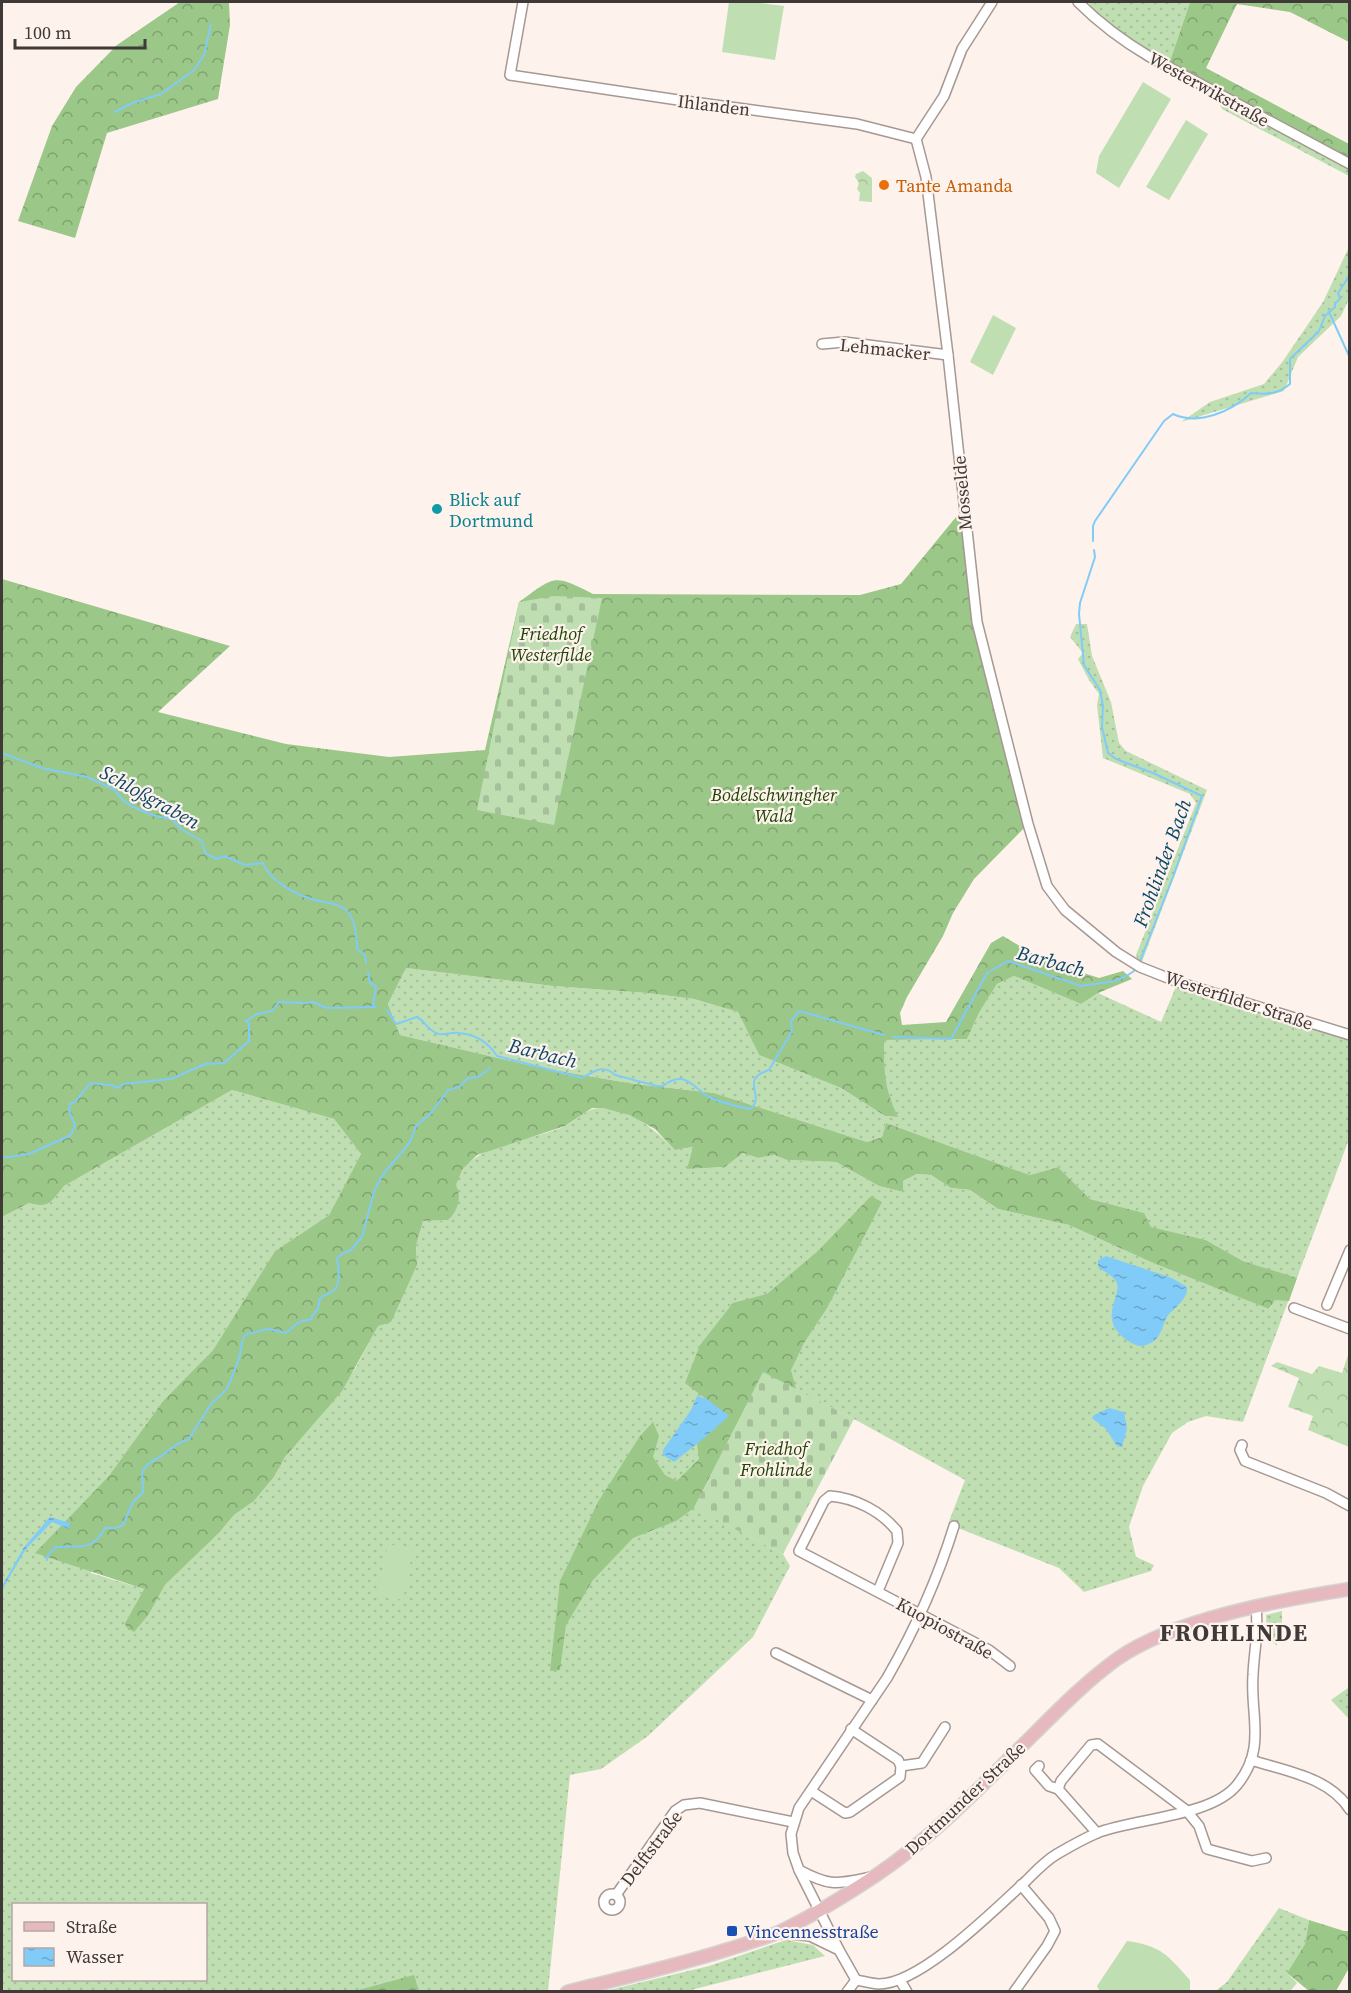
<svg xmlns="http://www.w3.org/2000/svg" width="1351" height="1993" font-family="'Source Serif 4',serif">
<defs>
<pattern id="grass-dots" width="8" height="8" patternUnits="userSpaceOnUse" patternTransform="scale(1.5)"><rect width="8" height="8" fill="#bfdfb2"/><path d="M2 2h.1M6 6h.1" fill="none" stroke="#a5c09a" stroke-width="1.8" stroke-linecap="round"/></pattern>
<pattern id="forest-crowns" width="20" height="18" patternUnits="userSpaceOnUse" patternTransform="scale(1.5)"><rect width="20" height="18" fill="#9bc788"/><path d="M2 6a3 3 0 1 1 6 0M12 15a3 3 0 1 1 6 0" fill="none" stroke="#80a370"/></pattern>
<pattern id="cemetery-stones" width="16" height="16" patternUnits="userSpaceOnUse" patternTransform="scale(1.5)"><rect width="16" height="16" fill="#bfdfb2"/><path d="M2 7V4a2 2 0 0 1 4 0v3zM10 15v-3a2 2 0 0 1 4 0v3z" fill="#a5c09a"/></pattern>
<pattern id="park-crowns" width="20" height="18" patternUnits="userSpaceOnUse" patternTransform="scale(1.5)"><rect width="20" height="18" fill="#bfdfb2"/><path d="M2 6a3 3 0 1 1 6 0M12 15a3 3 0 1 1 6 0" fill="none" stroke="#a5c09a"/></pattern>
<pattern id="water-ripples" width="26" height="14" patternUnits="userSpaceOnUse" patternTransform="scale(1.5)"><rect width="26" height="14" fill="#81cbf9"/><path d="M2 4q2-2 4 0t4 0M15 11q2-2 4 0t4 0" fill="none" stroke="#6ba6ca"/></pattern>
</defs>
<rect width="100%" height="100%" fill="#fef2ed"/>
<g fill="url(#grass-dots)" fill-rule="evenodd">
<path d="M 1089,2 L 1190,2 L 1168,67 L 1095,19 Z"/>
<path d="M 1215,92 L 1349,164 L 1349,176 L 1222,109 Z"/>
<path d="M 1349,247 L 1349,299 L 1341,316 L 1298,357 L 1284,391 L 1181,422 L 1210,402 L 1264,384 L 1283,361 L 1323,302 Z"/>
<path d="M 1076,624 L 1087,624 L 1092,656 L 1111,702 L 1119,743 L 1126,751 L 1207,790 L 1140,967 L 1136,955 L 1196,803 L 1190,794 L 1103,758 L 1097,705 L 1099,694 L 1089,680 L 1078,659 L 1083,653 L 1070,637 Z"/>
<path d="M 406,968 L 553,986 L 647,993 L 694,999 L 738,1012 L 759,1055 L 841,1088 L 885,1116 L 897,1117 L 890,1099 L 884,1078 L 884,1040 L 967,1039 L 979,1013 L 997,984 L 1014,976 L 1081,1004 L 1098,993 L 1161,1022 L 1178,982 L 1349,1035 L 1349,1139 L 1243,1422 L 1206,1416 L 1188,1422 L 1172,1433 L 1143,1486 L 1129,1527 L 1136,1557 L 1154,1565 L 1151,1571 L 1084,1592 L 1059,1568 L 948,1524 L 965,1480 L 854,1419 L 763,1373 L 694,1507 L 783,1554 L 790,1566 L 753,1637 L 648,1736 L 601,1769 L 570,1775 L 548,1991 L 2,1992 L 2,1217 L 29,1203 C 50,1209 52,1201 64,1186 L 232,1090 L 334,1119 L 361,1154 L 329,1215 L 275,1251 L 213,1350 L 163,1401 L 108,1477 L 91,1573 L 144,1589 L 125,1623 L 149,1614 L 165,1585 L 219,1533 L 234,1515 L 254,1501 L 274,1477 L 285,1457 L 355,1369 L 378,1325 L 417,1265 L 416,1246 L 423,1221 L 448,1220 C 452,1204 453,1180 464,1168 C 486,1142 534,1140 565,1126 C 577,1120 587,1107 601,1108 C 631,1110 655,1129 675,1150 L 694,1147 L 688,1169 L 725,1167 L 743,1153 L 758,1158 L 774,1155 L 787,1160 L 836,1162 L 879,1186 L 903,1192 L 903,1181 L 917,1174 L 931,1175 L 951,1188 L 970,1190 L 998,1209 L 1069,1225 L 1153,1263 L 1270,1309 L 1273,1302 L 1297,1279 L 1243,1261 L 1206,1240 L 1150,1227 L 1143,1213 L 1090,1199 L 1058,1167 L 1030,1175 L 886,1123 L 882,1137 L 867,1142 L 714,1093 L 635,1084 L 541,1068 L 400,1035 L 388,1004 ZM 14,1904 L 206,1904 L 206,1980 L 14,1980 Z"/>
<path d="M 1282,1611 L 1282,1630 L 1277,1630 L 1277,1646 L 1267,1636 L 1266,1615 Z"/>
<path d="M 1348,1688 L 1349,1689 L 1349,1719 L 1331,1700 Z"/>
<path d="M 1279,1908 L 1309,1920 L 1305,1944 L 1287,1973 L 1297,1983 L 1290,1991 L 1214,1992 L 1227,1982 Z"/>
<path d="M 786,1940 L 813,1945 L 825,1956 L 687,1991 L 605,1991 L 709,1966 Z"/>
</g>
<g fill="url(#forest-crowns)">
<path d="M 180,2 L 229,2 L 230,25 L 218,99 L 107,133 L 75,238 L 18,221 L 52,126 L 76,87 L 117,45 Z"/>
<path d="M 1190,2 L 1271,3 L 1349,2 L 1349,42 L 1290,12 L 1237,4 L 1206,68 L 1349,144 L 1349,164 L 1168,67 Z"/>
<path d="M 956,517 L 961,518 L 969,596 L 992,699 L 1028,824 L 974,879 L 953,913 L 943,936 L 907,997 L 900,1013 L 902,1025 L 946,1022 L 991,943 L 1003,936 L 1041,959 L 1099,978 L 1123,971 L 1132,979 L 1098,993 L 1081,1004 L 1014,976 L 997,984 L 979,1013 L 967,1039 L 884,1040 C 884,1072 884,1087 898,1117 L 885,1116 L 841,1088 L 759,1055 L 738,1012 L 694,999 L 647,993 L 553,986 L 406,968 L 388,1004 L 400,1035 L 541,1068 L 635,1084 L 714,1093 L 867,1142 L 882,1137 L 886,1123 L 1030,1175 L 1058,1167 L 1090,1199 L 1144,1213 L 1151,1227 L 1206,1240 L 1243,1261 L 1297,1278 L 1289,1301 L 1275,1300 L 1269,1309 L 1153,1263 L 1069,1225 L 998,1209 L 970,1190 L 951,1188 L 931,1175 L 917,1174 L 903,1181 L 903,1192 L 879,1186 L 836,1162 L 787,1160 L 774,1155 L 758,1158 L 743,1153 L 725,1167 L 687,1169 L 693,1147 L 675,1150 L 655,1129 L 629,1115 L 603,1108 L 592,1108 L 565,1126 L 477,1155 L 462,1170 L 456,1185 C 462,1197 458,1211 448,1220 L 423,1221 L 416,1246 L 417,1265 L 391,1322 L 378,1326 L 342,1391 L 285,1457 L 274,1477 L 254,1501 L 234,1515 L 219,1533 L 165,1585 L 149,1614 L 134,1632 L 126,1627 L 125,1623 L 144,1589 L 35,1553 L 108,1477 L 163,1401 L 213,1350 L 275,1251 L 329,1215 L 361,1154 L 334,1119 L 232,1090 L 64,1186 C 52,1201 50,1209 29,1203 L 2,1217 L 2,579 L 230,646 L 158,712 L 286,744 L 389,757 L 485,750 L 519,602 C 555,576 553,573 593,594 L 860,595 L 901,584 Z"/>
<path d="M 871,1196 L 882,1202 L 827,1308 L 804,1343 L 791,1370 L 796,1389 L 763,1373 L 694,1508 L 676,1521 L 633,1538 L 593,1580 L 566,1625 L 560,1670 L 550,1671 L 560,1581 L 598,1502 L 640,1436 L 653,1422 L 659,1436 L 653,1457 L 665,1475 L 677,1481 L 699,1459 L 697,1444 L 728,1416 L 685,1383 L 700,1345 L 733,1303 L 767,1294 L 818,1251 Z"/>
<path d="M 1309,1920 L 1344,1931 L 1349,1931 L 1349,1968 L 1336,1991 L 1309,1991 L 1287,1973 L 1305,1944 Z"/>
<path d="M 414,1975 L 419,1991 L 355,1991 Z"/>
</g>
<g fill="url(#cemetery-stones)">
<path d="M 554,596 L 602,598 L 554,825 L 477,810 L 519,602 Z"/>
<path d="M 763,1372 L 854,1419 L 783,1554 L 694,1508 Z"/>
</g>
<g fill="url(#park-crowns)">
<path d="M 863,171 L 872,178 L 872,202 L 859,201 L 860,193 L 857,189 L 859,183 L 855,177 L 856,174 Z"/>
<path d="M 1349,1352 L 1349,1447 L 1308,1430 L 1313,1416 L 1288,1407 L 1299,1378 L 1271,1366 L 1277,1362 L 1312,1374 L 1319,1366 L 1342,1373 Z"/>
</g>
<g fill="#bfdfb2">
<path d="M 729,2 L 752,2 L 784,6 L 775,60 L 722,52 Z"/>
<path d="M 1143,82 L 1171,99 L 1119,188 L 1096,173 L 1099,156 Z"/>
<path d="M 1186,120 L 1208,134 L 1169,200 L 1146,187 Z"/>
<path d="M 993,315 L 1016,328 L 993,375 L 970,362 Z"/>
<path d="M 388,1544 L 413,1550 L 403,1600 L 377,1595 Z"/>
<path d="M 1127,1941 C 1162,1946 1167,1955 1190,1980 L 1190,1991 L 1099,1990 L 1097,1986 Z"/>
</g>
<g fill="url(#water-ripples)">
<path d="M 1106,1256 L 1172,1278 L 1187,1287 C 1188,1298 1177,1306 1170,1313 C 1163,1321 1163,1331 1157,1338 C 1154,1342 1146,1346 1141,1346 C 1135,1346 1128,1341 1124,1338 C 1097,1317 1124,1294 1116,1281 C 1113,1276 1103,1271 1098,1267 L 1098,1260 Z"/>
<path d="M 697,1396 L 707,1399 L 729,1416 L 703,1439 L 674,1462 L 663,1455 L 663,1450 L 691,1410 Z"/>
<path d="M 1109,1408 L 1124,1412 L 1127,1429 L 1122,1447 L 1117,1446 L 1106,1429 L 1092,1418 L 1094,1415 Z"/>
<path d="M 50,1517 L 70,1523 L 69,1529 L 52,1522 L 26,1549 L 2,1590 L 2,1586 L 24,1547 Z"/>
</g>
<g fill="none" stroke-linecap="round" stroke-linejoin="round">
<g stroke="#81cbf9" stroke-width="2">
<path d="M 115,112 L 132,103 L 161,94 L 194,70 L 204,55 L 211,24"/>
<path d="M 1329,312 L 1350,358"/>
<path d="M 1093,541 L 1093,526 L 1095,521 L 1164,421 L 1173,414 C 1199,426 1232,411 1251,393 C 1266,395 1278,394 1290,384 L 1290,359 L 1319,331 L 1325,316 L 1335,307 L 1335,303 L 1340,299 L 1338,293 L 1348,278 L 1350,270"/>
<path d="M 1094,550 L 1095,557 L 1080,603 L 1079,614 L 1084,665 L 1100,690 L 1103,706 L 1102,727 L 1108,753 L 1116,759 L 1153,773 L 1202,796 L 1173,877 L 1140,961"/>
<path d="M 2,753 L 42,768 L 87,777 L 115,790 C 123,807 154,817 172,819 L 181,829 L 202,841 L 205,853 L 217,859 L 224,856 L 245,865 L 263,863 C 270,881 296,895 315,900 C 323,902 334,903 342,907 C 355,915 357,936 357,949 L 365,955 L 366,963"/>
<path d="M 368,972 L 370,983 L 376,986 L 373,1006"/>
<path d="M 387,1010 L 396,1024 L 417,1017 C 425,1021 429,1032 439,1034 C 445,1035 452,1032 458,1033 C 475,1034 488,1042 497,1056 L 582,1078 C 594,1071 604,1064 615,1075 L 657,1086 L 663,1086 C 685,1069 692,1087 709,1097 C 717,1101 741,1107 750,1109 C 767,1096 738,1080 769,1070 L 792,1031 L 791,1021 L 799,1011 L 884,1035"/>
<path d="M 893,1037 L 951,1039 L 987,973 L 1008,961 L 1081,986 L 1115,981 L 1128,975 L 1134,971"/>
<path d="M 2,1158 L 29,1154 L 71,1135 L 75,1125 L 69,1111 L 70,1104 L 75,1102 C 79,1095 85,1092 90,1083 L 111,1085 L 118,1088 L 123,1084 L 171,1079 L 205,1064 L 224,1063 L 249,1041 L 249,1024 L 246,1021 L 257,1014 L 272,1011 L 279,1002 L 305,1003 L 313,1002 L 327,1008 L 376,1007"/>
<path d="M 47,1560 L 48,1555 L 56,1547 C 81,1544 90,1554 105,1528 L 116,1528 L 123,1525 L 133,1502 L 143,1492 L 142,1472 C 151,1458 153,1463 164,1454 C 173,1447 179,1442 189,1439 L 211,1404 L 227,1389 L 239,1359 L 243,1338 L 247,1334 L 269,1329 L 286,1333 L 299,1322 L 312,1319 L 312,1316 L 318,1309 L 320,1298 C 324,1295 329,1294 333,1291 C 342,1284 338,1269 337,1258 L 345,1252 L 350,1251 L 362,1237 L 374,1192 L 381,1177 L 410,1142 L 416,1126 L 431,1113 L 448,1090 L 459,1087 L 468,1078 L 478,1077 L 490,1068"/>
</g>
<g stroke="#a69892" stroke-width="12">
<g id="minor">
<path d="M 523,2 L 510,75 L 678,100 L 857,124 L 916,139"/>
<path d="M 1078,2 C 1100,24 1123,41 1150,57 L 1350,164"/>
<path d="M 916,139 L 926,177 L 948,355 L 977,622 L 1028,824 L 1047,886 L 1065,910 L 1116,952 L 1140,967 L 1178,982 L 1350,1035"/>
<path d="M 916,139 L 944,96 L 962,49 L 992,2"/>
<path d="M 822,344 L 844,342 L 948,355"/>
<path d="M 1327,1305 L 1350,1250"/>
<path d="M 1294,1308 L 1350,1329"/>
<path d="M 1242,1445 L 1240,1450 L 1245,1461 L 1326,1493 L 1350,1506"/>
<path d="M 954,1526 C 938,1578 914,1631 887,1678 L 799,1808 L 791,1834 L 793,1853 L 799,1870 L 839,1950 L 856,1980 C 863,1981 872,1984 879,1984 C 921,1984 994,1910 1026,1881 C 1035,1872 1045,1861 1057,1854 C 1069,1847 1083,1839 1097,1833 C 1135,1818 1211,1817 1237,1785 C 1267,1748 1250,1716 1253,1675 C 1254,1650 1259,1634 1256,1607"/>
<path d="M 878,1591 L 898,1543 L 897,1531 C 881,1511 855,1498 830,1496 L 824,1501 L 799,1551 L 989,1650 L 1010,1666"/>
<path d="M 776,1653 L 872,1700"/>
<path d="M 1251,1760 C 1285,1771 1330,1777 1350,1810"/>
<path d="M 901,1766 L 922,1763 L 945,1727"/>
<path d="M 1039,1766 L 1035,1770 L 1049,1786 L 1058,1789 L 1097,1833"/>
<path d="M 1058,1789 L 1061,1781 L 1091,1745 L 1098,1744 L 1186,1810 L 1199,1826 L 1207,1849 L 1252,1861 L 1266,1858"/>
<path d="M 811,1791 L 845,1813 L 850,1812 L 900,1777 L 901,1766 L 898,1760 L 851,1729"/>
<path d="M 799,1870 C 831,1887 836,1884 871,1877"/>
<circle cx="612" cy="1902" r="8"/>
<path d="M 616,1895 L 675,1811 L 684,1805 L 700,1803 L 793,1822"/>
<path d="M 778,1933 L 810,1936 L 839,1950"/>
<path d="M 900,1980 L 907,1992"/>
<path d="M 847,1992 L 856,1980"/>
<path d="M 1014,1992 L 1047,1946 L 1055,1931 L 1049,1918 L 1021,1885"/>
</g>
</g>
<g stroke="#d5d3d3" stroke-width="15">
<path id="major" d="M 567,1992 C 621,1978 676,1966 729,1949 C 745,1944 762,1939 777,1933 C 811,1917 843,1897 875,1876 C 935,1836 985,1782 1036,1732 C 1062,1706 1088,1680 1117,1659 C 1174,1619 1280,1600 1350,1589"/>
</g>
<use href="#minor" stroke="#fff" stroke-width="9"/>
<use href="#major" stroke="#e6b9be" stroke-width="12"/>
</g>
<circle fill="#e8710a" stroke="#fef2ed" stroke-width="2" cx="884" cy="185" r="6"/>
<circle fill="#0f9aa8" stroke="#fef2ed" stroke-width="2" cx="437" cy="509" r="6"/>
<rect fill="#1a4fb4" stroke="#fef2ed" stroke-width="2" x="726" y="1925" width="12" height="12" rx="3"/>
<g text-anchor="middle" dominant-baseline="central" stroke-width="4.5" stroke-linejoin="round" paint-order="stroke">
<g font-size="18" fill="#3f3937" stroke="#fef2ed">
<text transform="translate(1209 89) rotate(29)">Westerwikstraße</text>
<text transform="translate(714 105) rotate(7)">Ihlanden</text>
<text transform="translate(885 349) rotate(6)">Lehmacker</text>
<text transform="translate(962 493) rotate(-95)">Mosselde</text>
<text transform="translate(1239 1000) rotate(18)">Westerfilder Straße</text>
<text transform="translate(945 1628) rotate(29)">Kuopiostraße</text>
<text transform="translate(965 1798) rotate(-43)">Dortmunder Straße</text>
<text transform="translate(651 1848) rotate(-53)">Delftstraße</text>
</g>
<g font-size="18" fill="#c56008" stroke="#fef2ed" text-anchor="start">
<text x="896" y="185">Tante Amanda</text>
</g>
<g font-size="18" fill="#0d838f" stroke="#fef2ed" text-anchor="start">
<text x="449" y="499">Blick auf<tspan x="449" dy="21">Dortmund</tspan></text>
</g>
<g font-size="18" font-style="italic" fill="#1d4501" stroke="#fef2ed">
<text x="551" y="633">Friedhof<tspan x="551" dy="21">Westerfilde</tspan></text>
<text x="774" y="794">Bodelschwingher<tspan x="774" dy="21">Wald</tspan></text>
<text x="776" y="1448">Friedhof<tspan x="776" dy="21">Frohlinde</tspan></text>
</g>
<g font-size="18" fill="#164399" stroke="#fef2ed" text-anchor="start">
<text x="744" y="1931">Vincennesstraße</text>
</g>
<g font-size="20" font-style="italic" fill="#0b4766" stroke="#fef2ed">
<text transform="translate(150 797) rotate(29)">Schloßgraben</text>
<text transform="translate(1162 863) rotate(-70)">Frohlinder Bach</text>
<text transform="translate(1051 961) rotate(15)">Barbach</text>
<text transform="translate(543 1053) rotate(14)">Barbach</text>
</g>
<g font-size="24" font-weight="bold" letter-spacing="1.5" fill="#3f3937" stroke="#fef2ed">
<text x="1234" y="1632">FROHLINDE</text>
</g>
</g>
<rect width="1351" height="1993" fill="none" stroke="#3f3937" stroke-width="6"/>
<rect x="12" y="1903" width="195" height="78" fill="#fef2ed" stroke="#b2a8a4" stroke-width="1.5"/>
<rect x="24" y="1922" width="30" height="9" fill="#e6b9be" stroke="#b2a8a4" stroke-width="1.5"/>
<text x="66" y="1933" font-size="18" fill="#3f3937">Straße</text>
<rect x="24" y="1948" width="30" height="18" fill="url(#water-ripples)" stroke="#b2a8a4" stroke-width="1.5"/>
<text x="66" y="1963" font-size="18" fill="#3f3937">Wasser</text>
<path d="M15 39v9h130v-9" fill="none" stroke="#3f3937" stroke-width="3"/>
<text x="24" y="39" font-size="18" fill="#3f3937" stroke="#fef2ed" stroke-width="4.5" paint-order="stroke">100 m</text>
</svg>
